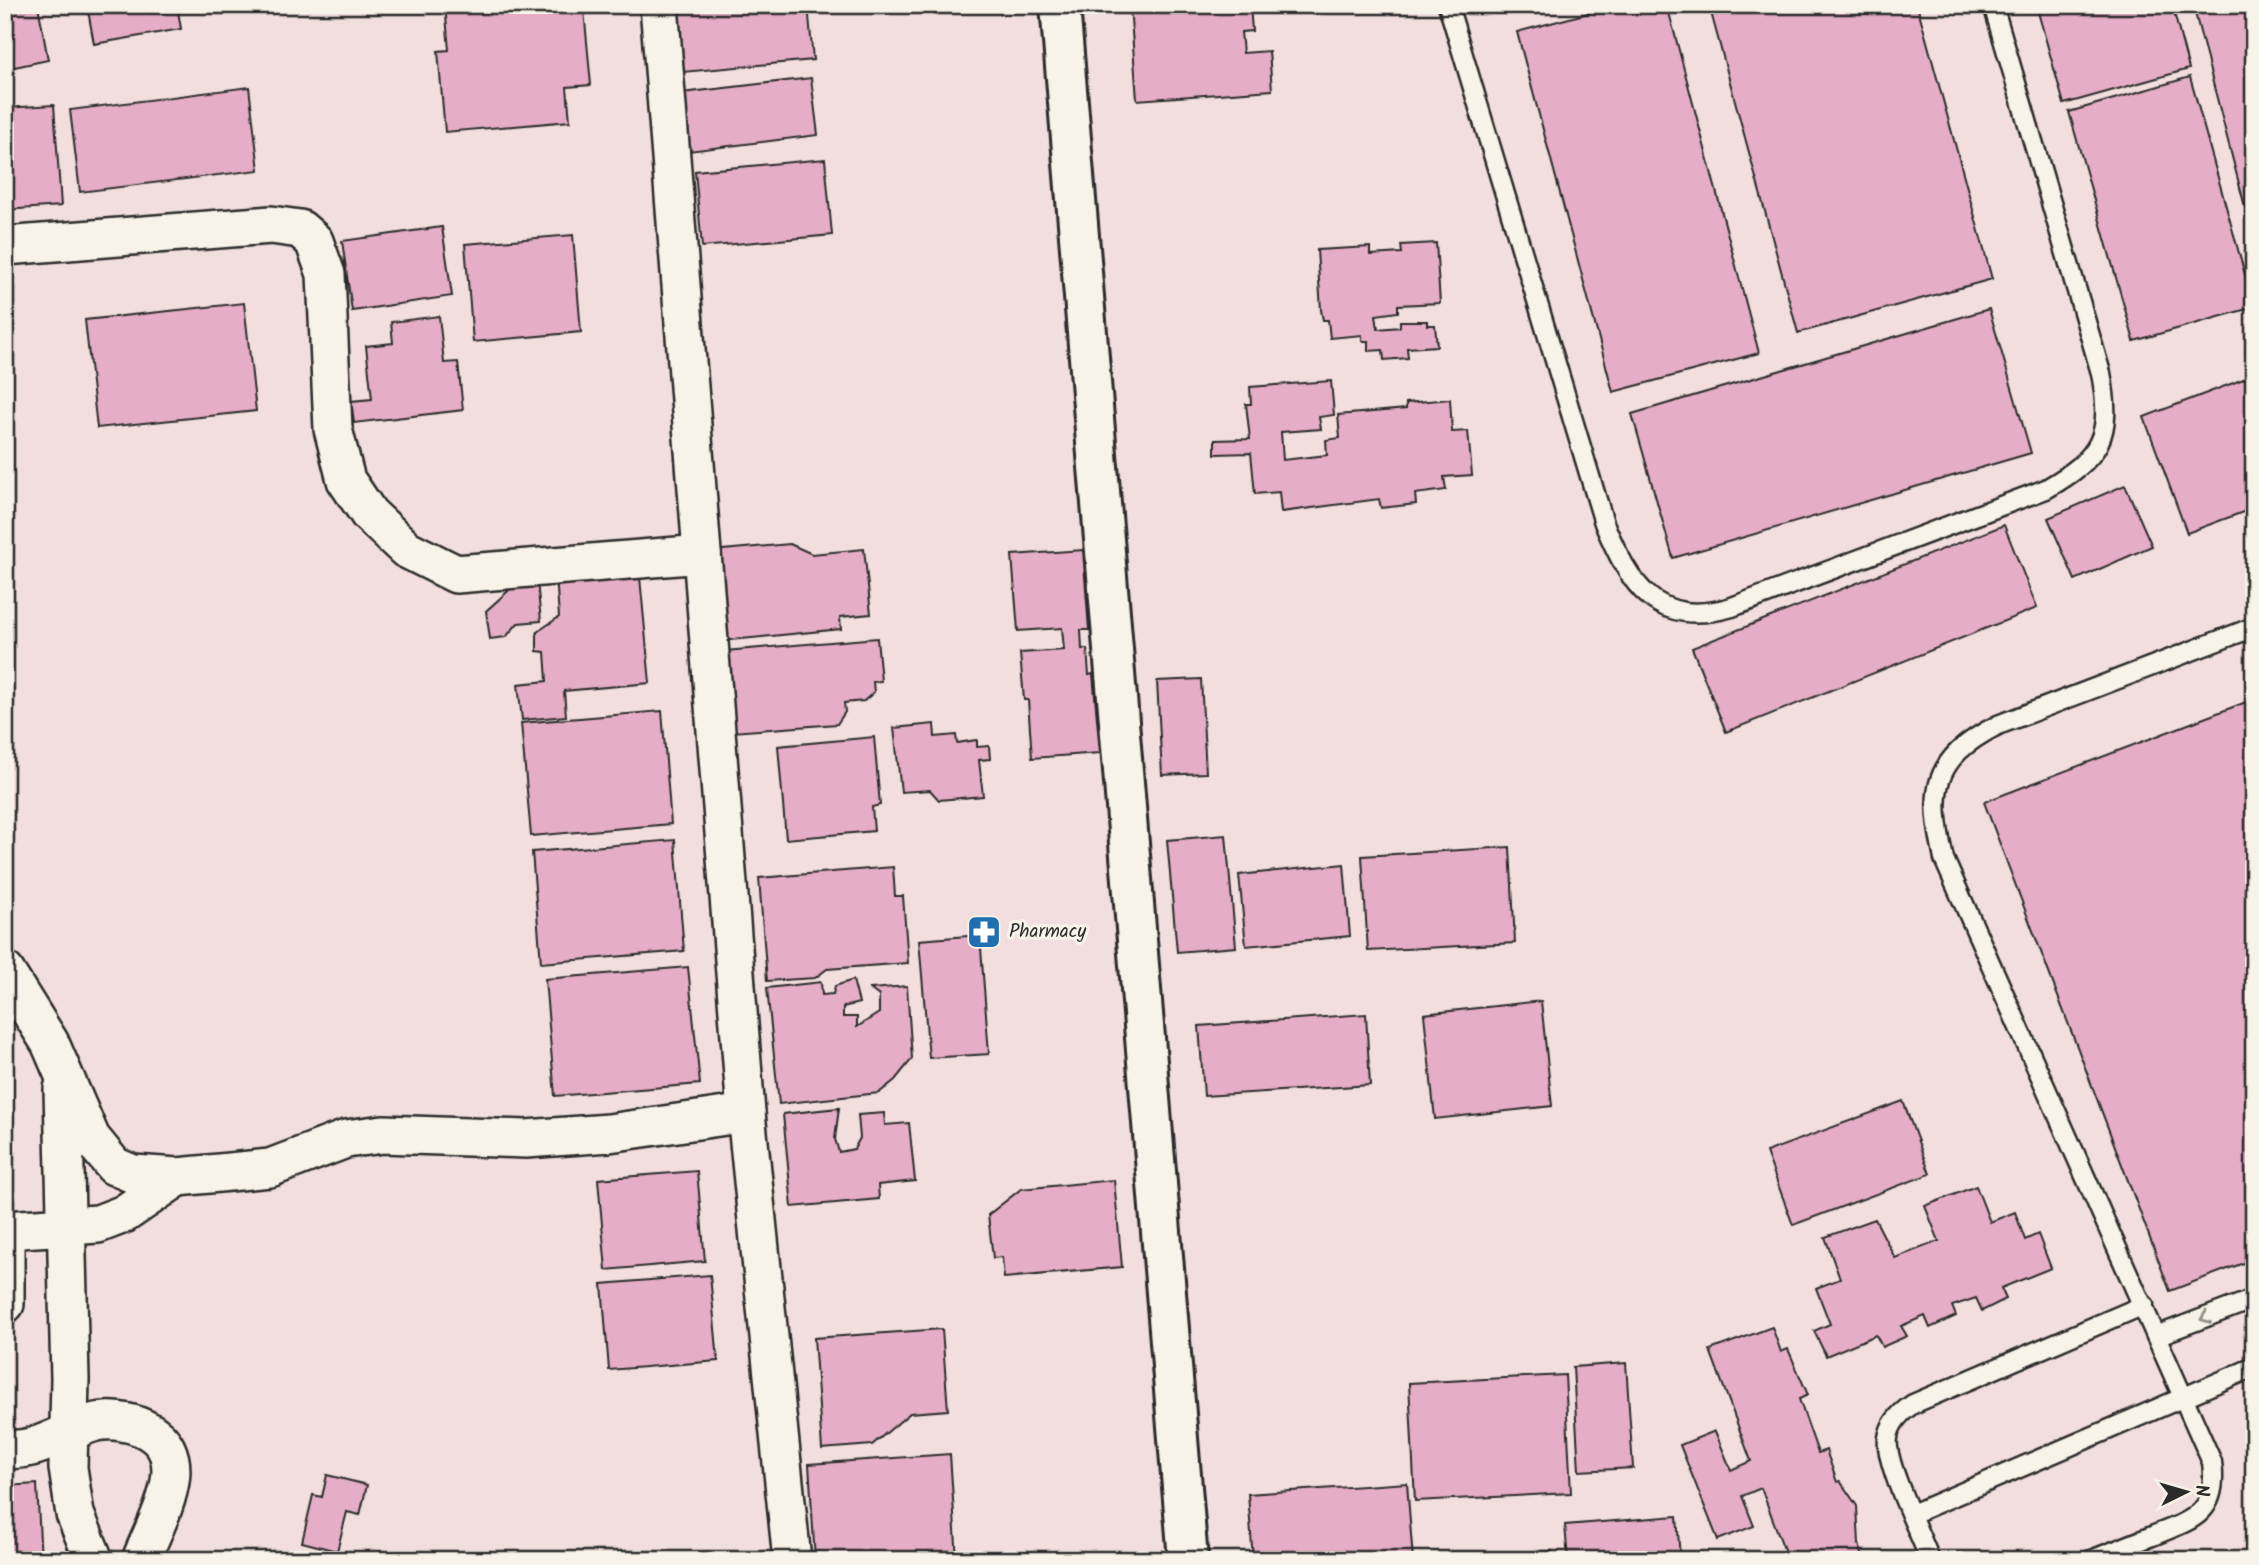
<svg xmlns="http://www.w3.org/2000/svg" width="2259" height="1565" font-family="Kalam,sans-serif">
<rect width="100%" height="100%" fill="#f2dede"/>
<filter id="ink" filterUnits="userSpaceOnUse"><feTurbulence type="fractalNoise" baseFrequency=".0143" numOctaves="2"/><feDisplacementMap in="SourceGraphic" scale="14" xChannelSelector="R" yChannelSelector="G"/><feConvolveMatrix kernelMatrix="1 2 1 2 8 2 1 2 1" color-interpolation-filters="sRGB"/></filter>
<g filter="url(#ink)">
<g fill="#e5aec6" stroke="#2b2b2b" stroke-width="2">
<path d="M 5,5 L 38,5 L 48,60 L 5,69 Z"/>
<path d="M 87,5 L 177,5 L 181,29 L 94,44 Z"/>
<path d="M 445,5 L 497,5 L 498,8 L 535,5 L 535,14 L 584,10 L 591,85 L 567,87 L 570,121 L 445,132 L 438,51 L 449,50 Z"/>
<path d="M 677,5 L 808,5 L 813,60 L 683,72 Z"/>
<path d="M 1130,5 L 1250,5 L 1252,31 L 1241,32 L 1243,53 L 1269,51 L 1272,90 L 1137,100 Z"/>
<path d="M 1618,5 L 1667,5 L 1759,353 L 1613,392 L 1517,32 Z"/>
<path d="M 1709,5 L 1917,5 L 1992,279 L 1798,333 Z"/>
<path d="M 2036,5 L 2172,5 L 2189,69 L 2064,104 Z"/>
<path d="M 2193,5 L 2254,5 L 2254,242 Z"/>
<path d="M 2190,77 L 2254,307 L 2134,341 L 2069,112 Z"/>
<path d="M 811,78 L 818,135 L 689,151 L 682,93 Z"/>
<path d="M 249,87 L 259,170 L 80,192 L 70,110 Z"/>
<path d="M 54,105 L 61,206 L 5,210 L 5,108 Z"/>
<path d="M 825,159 L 832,235 L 702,247 L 695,171 Z"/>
<path d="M 442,227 L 452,296 L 352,311 L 342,241 Z"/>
<path d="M 573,235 L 581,332 L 473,342 L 465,244 Z"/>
<path d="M 1436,243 L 1440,303 L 1398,305 L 1398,312 L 1376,315 L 1378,329 L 1400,327 L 1400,321 L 1427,321 L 1427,325 L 1435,325 L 1437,346 L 1407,348 L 1408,358 L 1384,360 L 1383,350 L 1368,351 L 1368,341 L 1362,341 L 1362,335 L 1330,338 L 1328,320 L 1323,320 L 1321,310 L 1317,250 L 1370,247 L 1370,255 L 1402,253 L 1401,245 Z"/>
<path d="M 244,303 L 256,411 L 97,428 L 85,320 Z"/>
<path d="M 1989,309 L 2031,453 L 1673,558 L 1632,414 Z"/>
<path d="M 439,316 L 444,363 L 458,362 L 463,410 L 354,423 L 351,401 L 372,399 L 366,346 L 393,343 L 391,322 Z"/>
<path d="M 2254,375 L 2254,508 L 2187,533 L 2144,417 Z"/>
<path d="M 1331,381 L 1334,415 L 1319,417 L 1321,429 L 1281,432 L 1283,460 L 1327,455 L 1326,440 L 1340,438 L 1338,415 L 1406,409 L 1406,403 L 1450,399 L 1452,432 L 1468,431 L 1472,475 L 1444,477 L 1446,490 L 1415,494 L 1416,504 L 1381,508 L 1379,499 L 1281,512 L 1279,492 L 1255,494 L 1251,453 L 1215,454 L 1215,440 L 1250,439 L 1246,404 L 1251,404 L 1250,387 Z"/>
<path d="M 2125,485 L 2152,546 L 2075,580 L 2048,518 Z"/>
<path d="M 2004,525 L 2037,608 L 1726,732 L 1692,648 Z"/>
<path d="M 790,544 L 812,554 L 864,549 L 871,614 L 840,617 L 841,629 L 721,641 L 712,551 Z"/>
<path d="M 1083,550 L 1089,630 L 1081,630 L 1082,649 L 1087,649 L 1089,675 L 1093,674 L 1100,753 L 1032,758 L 1028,700 L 1024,700 L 1020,653 L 1064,650 L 1062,628 L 1018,631 L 1012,555 Z"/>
<path d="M 639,567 L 650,683 L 564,691 L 566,716 L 522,720 L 518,684 L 547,681 L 545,652 L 537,651 L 537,632 L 559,617 L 556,575 Z"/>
<path d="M 537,581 L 541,621 L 518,623 L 506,637 L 490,639 L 486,611 L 517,583 Z"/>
<path d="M 877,638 L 881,681 L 873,682 L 874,692 L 864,701 L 844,703 L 845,712 L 837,724 L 732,732 L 725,651 Z"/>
<path d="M 1201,679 L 1206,773 L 1162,775 L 1157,681 Z"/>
<path d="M 2254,699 L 2254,1259 L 2170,1291 L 1984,802 Z"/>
<path d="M 662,711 L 671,824 L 531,836 L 521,723 Z"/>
<path d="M 934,724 L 935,737 L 956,735 L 957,743 L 977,740 L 977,747 L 989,746 L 990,759 L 979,760 L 983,796 L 939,800 L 930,790 L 901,792 L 894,728 Z"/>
<path d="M 874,737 L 880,805 L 872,807 L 874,831 L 786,839 L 778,746 Z"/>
<path d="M 1226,835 L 1236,947 L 1177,952 L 1167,840 Z"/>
<path d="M 675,840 L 684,951 L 541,963 L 532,852 Z"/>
<path d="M 1510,847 L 1515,943 L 1368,951 L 1362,856 Z"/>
<path d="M 1344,864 L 1350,936 L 1246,946 L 1239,875 Z"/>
<path d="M 893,867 L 895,896 L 903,896 L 908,963 L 827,969 L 815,978 L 767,981 L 759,878 Z"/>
<path d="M 980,935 L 989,1054 L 929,1058 L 919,940 Z"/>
<path d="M 688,967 L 700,1084 L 555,1096 L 545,979 Z"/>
<path d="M 853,980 L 859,1003 L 843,1007 L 843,1017 L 857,1017 L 857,1027 L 879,1013 L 879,996 L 870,989 L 907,986 L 912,1059 L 895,1080 L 879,1093 L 779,1104 L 767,988 L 821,982 L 822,995 L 833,994 L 835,986 Z"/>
<path d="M 1541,1001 L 1552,1106 L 1435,1119 L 1424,1014 Z"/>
<path d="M 1366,1014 L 1370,1085 L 1204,1096 L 1199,1026 Z"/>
<path d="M 1903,1101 L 1930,1174 L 1793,1225 L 1766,1152 Z"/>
<path d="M 839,1108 L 835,1139 L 839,1152 L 854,1149 L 860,1138 L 858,1115 L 884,1113 L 885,1125 L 909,1123 L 915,1181 L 878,1185 L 879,1199 L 792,1207 L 783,1114 Z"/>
<path d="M 697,1171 L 705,1261 L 606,1270 L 598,1179 Z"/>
<path d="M 1114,1180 L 1122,1267 L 1004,1278 L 1002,1257 L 993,1258 L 988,1215 L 1021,1189 Z"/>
<path d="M 1976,1186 L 1990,1222 L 2015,1212 L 2025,1240 L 2038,1234 L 2051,1268 L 2001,1288 L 2006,1299 L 1982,1311 L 1976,1298 L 1952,1306 L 1956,1316 L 1930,1328 L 1925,1316 L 1901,1326 L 1907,1336 L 1882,1347 L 1876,1335 L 1826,1356 L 1814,1331 L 1830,1324 L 1816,1288 L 1840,1279 L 1825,1237 L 1875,1219 L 1895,1258 L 1939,1241 L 1925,1206 Z"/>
<path d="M 710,1275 L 718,1361 L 609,1370 L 602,1284 Z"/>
<path d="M 1772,1327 L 1781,1352 L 1788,1349 L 1808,1395 L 1799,1399 L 1818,1453 L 1826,1450 L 1837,1482 L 1840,1481 L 1857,1506 L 1859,1544 L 1864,1560 L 1788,1560 L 1761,1488 L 1742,1496 L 1754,1526 L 1718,1540 L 1680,1445 L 1715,1431 L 1731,1470 L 1751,1461 L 1710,1350 Z"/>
<path d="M 942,1329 L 948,1410 L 910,1413 L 872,1445 L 822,1449 L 814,1338 Z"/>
<path d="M 1626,1363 L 1633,1468 L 1579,1471 L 1573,1367 Z"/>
<path d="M 1565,1375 L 1571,1493 L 1415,1501 L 1409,1383 Z"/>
<path d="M 950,1454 L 957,1560 L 815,1560 L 809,1464 Z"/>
<path d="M 327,1475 L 367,1485 L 360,1515 L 347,1512 L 337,1551 L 302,1542 L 313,1495 L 322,1497 Z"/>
<path d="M 1407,1483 L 1413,1560 L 1253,1560 L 1248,1494 Z"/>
<path d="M 37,1484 L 41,1560 L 5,1560 L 5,1486 Z"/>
<path d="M 1677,1516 L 1680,1560 L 1568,1560 L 1565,1525 Z"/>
<path d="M 1552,1551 L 1553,1560 L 1466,1560 L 1466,1555 Z"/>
</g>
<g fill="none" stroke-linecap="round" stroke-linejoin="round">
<g stroke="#2b2b2b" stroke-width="23">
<g id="lane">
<path d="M 1448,5 L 1604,523 C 1630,585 1656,629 1732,607 L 2046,489 C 2101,457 2113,437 2101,373 L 1993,5"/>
<path d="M 2156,1336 L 2254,1299"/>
<path d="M 1912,1514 L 2254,1367"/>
<path d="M 1930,1560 C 1920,1533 1884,1462 1888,1438 C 1890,1422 1901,1412 1913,1404 L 2144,1305"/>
<path d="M 2091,1560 C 2112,1552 2132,1544 2152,1536 C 2193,1520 2219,1513 2212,1462 L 1944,859 C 1929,791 1931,759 1998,725 L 2254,627"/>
</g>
</g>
<g stroke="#2b2b2b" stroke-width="42">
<g id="street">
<path d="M 659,5 L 746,1113 L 792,1560"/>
<path d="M 5,246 L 271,225 L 300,229 L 314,241 L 326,274 L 333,429 L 346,480 L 369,514 L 406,549 L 456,574 L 702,554"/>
<path d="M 5,971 L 50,1043 L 91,1138 L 114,1166 L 133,1174 L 178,1177 L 270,1168 L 346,1139 L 383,1134 L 526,1139 L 609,1133 L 746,1113"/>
<path d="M 63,1089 L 70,1379 L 68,1468 L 75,1514 L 94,1560"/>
<path d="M 5,1230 L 98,1224 L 124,1214 L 178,1177"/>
<path d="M 5,1245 L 5,1304"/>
<path d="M 5,1449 C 38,1453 65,1430 96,1422 C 111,1419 130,1422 143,1428 C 199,1454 156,1520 141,1560"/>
</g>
</g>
<g stroke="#2b2b2b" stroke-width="44">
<path id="secondary" d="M 1060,5 L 1188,1560"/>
</g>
<use href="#lane" stroke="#f7f3e8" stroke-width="18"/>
<use href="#street" stroke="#f7f3e8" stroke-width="37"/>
<use href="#secondary" stroke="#f7f3e8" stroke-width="38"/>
</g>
<defs><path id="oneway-chevron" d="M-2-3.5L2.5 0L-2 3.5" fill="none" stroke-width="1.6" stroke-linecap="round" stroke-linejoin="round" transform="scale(1.75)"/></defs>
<use stroke="#918f8a" href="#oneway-chevron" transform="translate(2205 1318) rotate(159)"/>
</g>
<defs>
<g id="pharmacy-square" transform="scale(1.75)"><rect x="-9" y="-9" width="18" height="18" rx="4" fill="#1f6fb2" stroke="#f7f3e8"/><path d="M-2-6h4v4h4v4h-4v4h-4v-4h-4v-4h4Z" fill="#fff"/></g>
</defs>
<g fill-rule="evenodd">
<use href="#pharmacy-square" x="984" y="932"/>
</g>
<g text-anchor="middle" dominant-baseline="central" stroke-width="6" stroke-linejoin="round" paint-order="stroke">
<g font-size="19" fill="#2b2b2b" stroke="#f7f3e8" text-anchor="start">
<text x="1009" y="932">Pharmacy</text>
</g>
</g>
<rect width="2259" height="1565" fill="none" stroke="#f7f3e8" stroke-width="28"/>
<rect x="14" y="14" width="2231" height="1537" fill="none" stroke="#2b2b2b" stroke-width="2.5" filter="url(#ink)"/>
<g transform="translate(2186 1492) rotate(85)" stroke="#f7f3e8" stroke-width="5" paint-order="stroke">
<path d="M0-5L12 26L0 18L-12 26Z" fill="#2b2b2b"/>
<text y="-10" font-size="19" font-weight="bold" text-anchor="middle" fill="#2b2b2b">N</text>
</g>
</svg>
